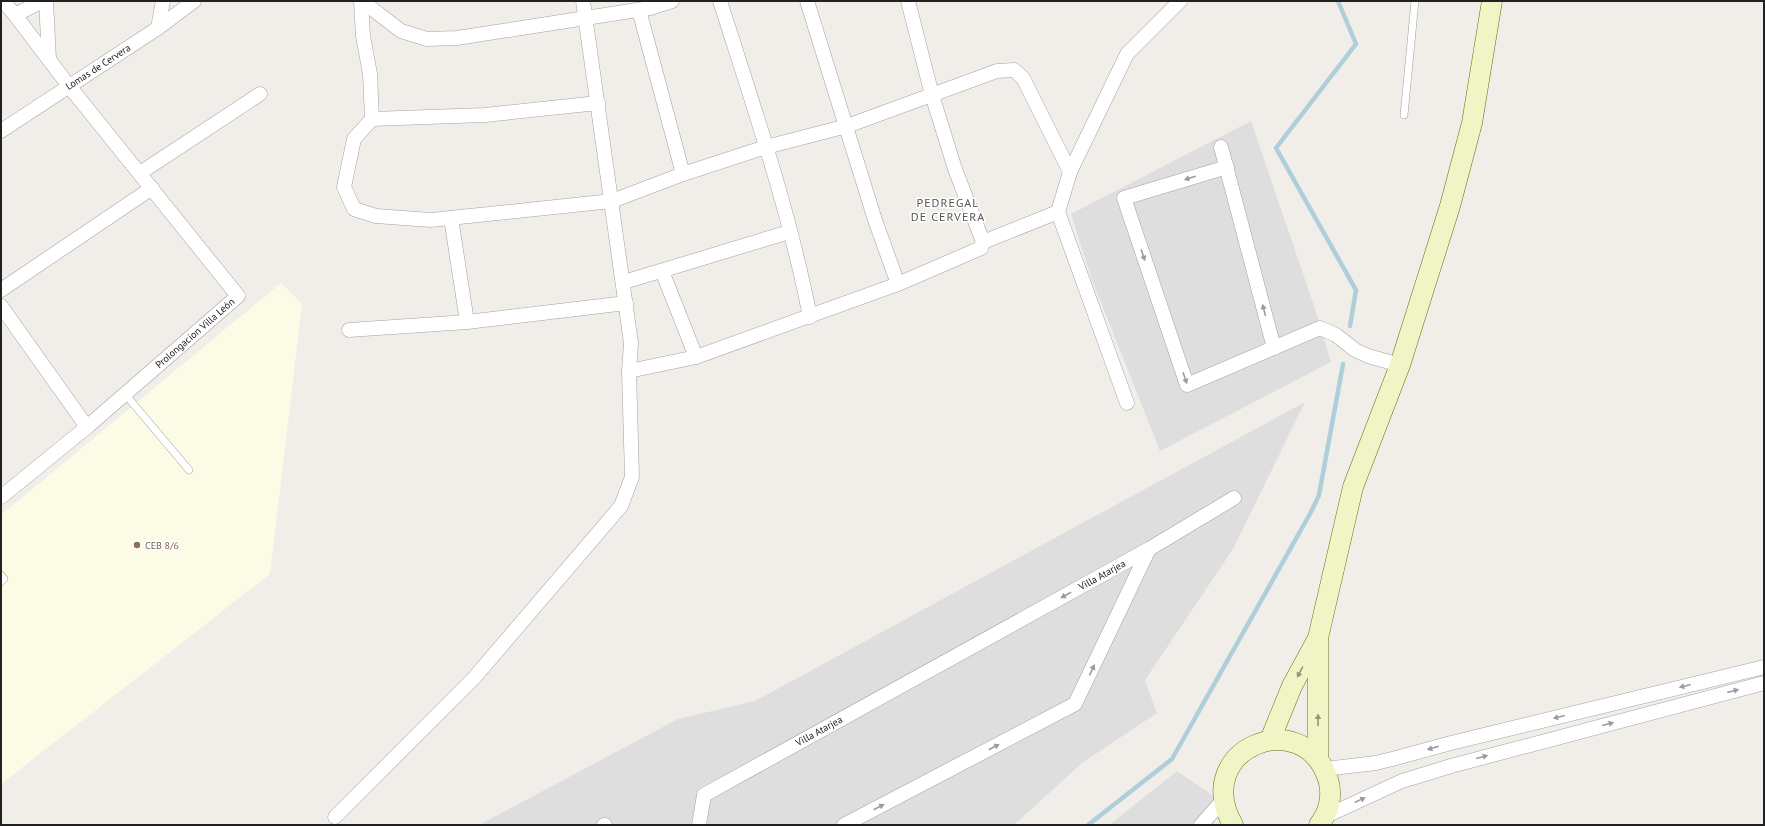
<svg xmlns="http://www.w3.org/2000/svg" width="1765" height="826" font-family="'PT Sans',sans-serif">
<rect width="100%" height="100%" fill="#f1eee9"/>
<g fill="#dfdede">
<path d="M 1251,121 L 1314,306 L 1331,362 L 1160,451 L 1092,280 L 1071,214 Z"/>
<path d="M 1305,402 L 1233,549 L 1145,680 L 1157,713 L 1082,763 L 1014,825 L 479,825 L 678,719 L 755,701 Z"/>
<path d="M 1177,771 L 1221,801 L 1213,825 L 1109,825 Z"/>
</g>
<path fill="#fcfce6" d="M 281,283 L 302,304 L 270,574 L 1,784 L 1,515 Z"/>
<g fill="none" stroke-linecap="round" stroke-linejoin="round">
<g stroke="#aecfd9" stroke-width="4.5">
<path d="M 1338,1 L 1356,44 L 1276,148 L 1356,290 L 1350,326"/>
<path d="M 1088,825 L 1172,759 L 1311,512 L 1319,495 L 1343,364"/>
</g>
<g stroke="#a2a2a2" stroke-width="8">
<g id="lane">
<path d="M 1404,115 L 1415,1"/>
<path d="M 125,394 L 189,470"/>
<path d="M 1,575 L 4,579 L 1,582"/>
</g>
</g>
<g stroke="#a2a2a2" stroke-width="15">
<g id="street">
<path d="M 46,1 L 49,59"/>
<path d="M 361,1 L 363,36 L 370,74 L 372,119 L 354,139 L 344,187 L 354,209 L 376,216 L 431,220 L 612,201 L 683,174 L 766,147 L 847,126 L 997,71 L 1014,70 L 1023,78 L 1070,172 L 1058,212 L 1127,403"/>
<path d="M 362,1 L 401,31 L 427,39 L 457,38 L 650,8 L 672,1"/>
<path d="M 720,1 C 753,105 789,209 810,317"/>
<path d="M 807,1 L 875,220 L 898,284"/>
<path d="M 908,1 L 932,95 L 955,169 L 983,242"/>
<path d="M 639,10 L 683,174"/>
<path d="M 15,15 L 42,1"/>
<path d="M 158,28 L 163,1"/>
<path d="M 372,119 L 485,115 L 598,103"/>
<path d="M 1,131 L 158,28 L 194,1"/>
<path d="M 1221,147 L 1274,348"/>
<path d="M 1227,167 L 1124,198 L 1187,385 L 1320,328 L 1336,335 L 1355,350 L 1368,356 L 1400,365"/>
<path d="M 1070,172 L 1127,54 L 1180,1"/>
<path d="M 140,173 L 260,94"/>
<path d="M 451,218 L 467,322 L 626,303"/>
<path d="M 662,271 L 696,357"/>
<path d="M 624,282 L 789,232"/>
<path d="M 1,290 L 152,188"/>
<path d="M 1,306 L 87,427"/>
<path d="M 349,330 L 467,322"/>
<path d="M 629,371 L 696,357 L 898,284 L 981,248 L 983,242 L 1058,212"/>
<path d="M 1,497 L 87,427 L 238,296 L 69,86 L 15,15 L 3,1"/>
<path d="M 1149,549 L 1234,498"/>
<path d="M 1325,769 L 1376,763 L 1396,758 L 1451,743 L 1764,667"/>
<path d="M 335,817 L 474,678 L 621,506 L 632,477 L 629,371 L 631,343 L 583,1"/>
<path d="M 1324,817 L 1402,781 L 1451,766 L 1764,683"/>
<path d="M 604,825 L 605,825"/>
<path d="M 699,825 L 704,795 L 1149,549 L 1075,704 L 844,825"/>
<path d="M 1201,825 L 1223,800"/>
</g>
</g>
<g stroke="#647011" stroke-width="21">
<g id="secondary">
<path d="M 1270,740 L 1292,686 L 1317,640"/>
<path d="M 1318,759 L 1318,638 L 1353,487 L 1400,365 L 1450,206 L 1472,123 L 1492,1"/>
<path d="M 1233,825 C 1190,749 1303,703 1328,779 C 1333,795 1329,812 1319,825"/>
</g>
</g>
<use href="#lane" stroke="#fff" stroke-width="7"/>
<use href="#street" stroke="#fff" stroke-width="14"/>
<use href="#secondary" stroke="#f1f4c4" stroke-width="20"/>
</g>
<defs><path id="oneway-solid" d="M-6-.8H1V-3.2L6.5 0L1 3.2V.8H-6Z"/></defs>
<g fill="#9b9b9b">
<use href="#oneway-solid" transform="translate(1190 178) rotate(163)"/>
<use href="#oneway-solid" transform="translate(1143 255) rotate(71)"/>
<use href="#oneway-solid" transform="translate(1264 310) rotate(-104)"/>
<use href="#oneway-solid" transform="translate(1185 378) rotate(71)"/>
<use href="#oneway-solid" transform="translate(1066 595) rotate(151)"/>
<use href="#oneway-solid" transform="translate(1092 670) rotate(-65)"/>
<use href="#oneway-solid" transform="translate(1685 686) rotate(166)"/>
<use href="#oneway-solid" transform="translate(1733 691) rotate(-15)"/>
<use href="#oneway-solid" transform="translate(1559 717) rotate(166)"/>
<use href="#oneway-solid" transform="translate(1608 724) rotate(-15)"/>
<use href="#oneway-solid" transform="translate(994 747) rotate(-28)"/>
<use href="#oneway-solid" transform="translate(1433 748) rotate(164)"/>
<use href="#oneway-solid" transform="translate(1482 757) rotate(-15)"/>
<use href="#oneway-solid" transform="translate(1360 800) rotate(-26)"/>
<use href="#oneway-solid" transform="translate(879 807) rotate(-28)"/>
</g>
<g fill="#93957b">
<use href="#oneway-solid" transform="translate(1300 672) rotate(118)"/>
<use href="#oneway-solid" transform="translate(1318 720) rotate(-90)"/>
</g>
<circle fill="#8d6e63" stroke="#fff" stroke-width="1.5" cx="137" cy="545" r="4"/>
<g text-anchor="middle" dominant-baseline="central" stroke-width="3" stroke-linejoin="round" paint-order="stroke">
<g font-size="10" fill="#212121" stroke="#fff">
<text transform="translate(98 67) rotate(-33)">Lomas de Cervera</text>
<text transform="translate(195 333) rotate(-41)">Prolongacion Villa León</text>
<text transform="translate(1102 575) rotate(-29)">Villa Atarjea</text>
<text transform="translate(819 731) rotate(-29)">Villa Atarjea</text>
</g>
<g font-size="10" fill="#785e54" stroke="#fff" text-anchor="start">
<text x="145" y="545">CEB 8/6</text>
</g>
<g font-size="12" letter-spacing="1" fill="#545454" stroke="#fff">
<text x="948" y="202">PEDREGAL<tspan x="948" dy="14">DE CERVERA</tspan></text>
</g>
</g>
<rect width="1765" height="826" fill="none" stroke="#212121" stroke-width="4"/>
</svg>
